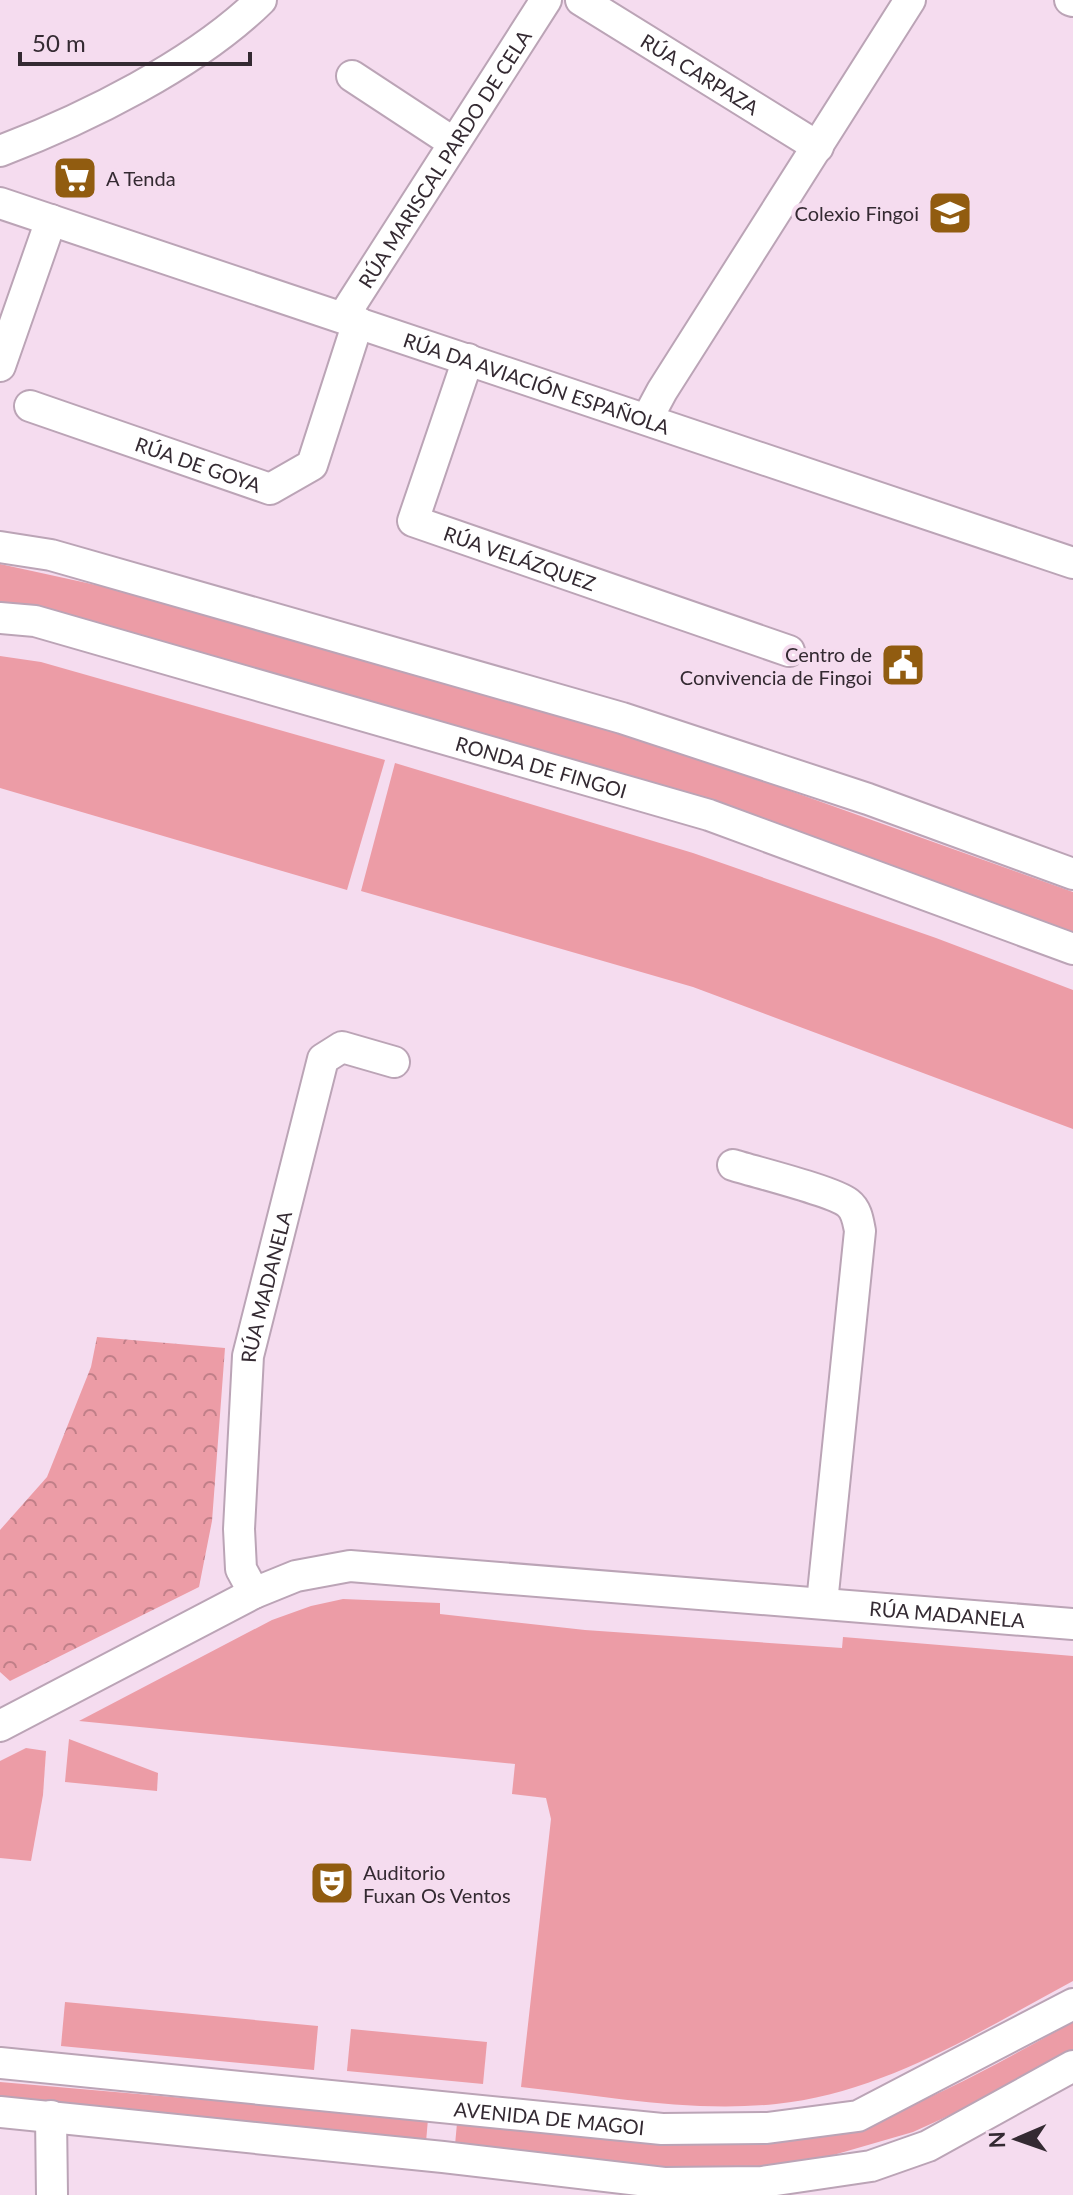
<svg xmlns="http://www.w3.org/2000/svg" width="1073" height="2195" font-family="Lato,sans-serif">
<defs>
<pattern id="forest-crowns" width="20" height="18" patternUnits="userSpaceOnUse" patternTransform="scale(2)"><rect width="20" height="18" fill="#ec9ca6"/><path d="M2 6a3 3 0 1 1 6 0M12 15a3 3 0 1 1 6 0" fill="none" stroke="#c07f88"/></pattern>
</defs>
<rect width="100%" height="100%" fill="#f5dcef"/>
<g fill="#ec9ca6">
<path d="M 0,564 L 119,590 L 662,745 L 1073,892 L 1073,933 L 719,804 L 0,605 Z"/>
<path d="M 0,656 L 41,662 L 385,760 L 347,890 L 0,788 Z"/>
<path d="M 395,763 L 693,853 L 936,938 L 1073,990 L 1073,1129 L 693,987 L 361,891 Z"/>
<path d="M 343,1599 L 440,1603 L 440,1614 L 585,1630 L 842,1648 L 843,1637 L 1073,1656 L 1073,1981 C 980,2031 884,2093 776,2104 C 691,2113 606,2096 521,2087 L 551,1819 L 546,1798 L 512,1794 L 515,1764 L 79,1721 L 272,1620 L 311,1606 Z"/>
<path d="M 69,1739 L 158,1773 L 157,1791 L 65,1782 Z"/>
<path d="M 26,1748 L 46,1751 L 43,1795 L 31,1861 L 0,1858 L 0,1761 Z"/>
<path d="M 65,2002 L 318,2026 L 314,2070 L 61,2046 Z"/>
<path d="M 1073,2022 L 1073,2049 L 979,2102 L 913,2132 L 830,2156 L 742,2169 L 661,2166 L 455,2145 L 457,2123 C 568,2133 684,2155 795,2138 C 811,2136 828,2135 843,2130 C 925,2106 998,2063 1073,2022 Z"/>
<path d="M 351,2029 L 487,2042 L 483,2084 L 347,2071 Z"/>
<path d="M 0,2082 L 428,2119 L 426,2142 L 0,2101 Z"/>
</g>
<path fill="url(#forest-crowns)" d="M 97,1337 L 225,1348 L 212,1521 L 199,1587 L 10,1681 L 0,1672 L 0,1530 L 47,1477 L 91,1367 Z"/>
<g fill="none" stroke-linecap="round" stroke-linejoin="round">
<g stroke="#bba4b6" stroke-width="34">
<g id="minor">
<path id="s1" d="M 581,0 L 818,147"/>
<path d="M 1070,0 L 1073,1"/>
<path d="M 352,76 L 454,143"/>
<path d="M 0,151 C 85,119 196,64 261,0"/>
<path id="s2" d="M 0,203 L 1073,563"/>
<path id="s3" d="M 343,317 L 546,0"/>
<path id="s4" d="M 468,359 L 413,521 L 789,651"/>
<path d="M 0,366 L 51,220"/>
<path id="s5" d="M 30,406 L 270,489 L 312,465 L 358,322"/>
<path d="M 647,419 L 662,391 L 910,0"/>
<path d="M 0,547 L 51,555 L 622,718 L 868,799 L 1073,874"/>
<path id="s6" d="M 0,618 L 35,621 L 709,815 L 1073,949"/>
<path d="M 733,1165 C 755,1172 833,1191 848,1203 C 857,1210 858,1221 860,1231 L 822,1603"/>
<path id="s7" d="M 254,1593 L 241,1569 L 239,1529 L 248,1356 L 323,1059 L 342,1047 L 394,1062"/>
<path id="s8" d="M 0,1726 L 254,1593 L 296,1576 L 350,1566 L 1073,1624"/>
<path id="s9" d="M 0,2063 L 662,2129 L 767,2128 L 858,2116 L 1073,2004"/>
<path d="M 0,2112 L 443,2157 L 664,2183 L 762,2182 L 871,2166 L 928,2146 L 1073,2066"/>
<path d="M 51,2116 L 52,2195"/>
</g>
</g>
<use href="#minor" stroke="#fff" stroke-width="30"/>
</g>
<defs>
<g id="supermarket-square" transform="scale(2.3)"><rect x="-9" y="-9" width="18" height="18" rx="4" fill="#915c10" stroke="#f5dcef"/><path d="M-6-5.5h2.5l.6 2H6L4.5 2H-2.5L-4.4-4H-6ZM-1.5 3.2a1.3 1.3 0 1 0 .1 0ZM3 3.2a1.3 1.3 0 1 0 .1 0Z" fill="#fff"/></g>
<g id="school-square" transform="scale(2.3)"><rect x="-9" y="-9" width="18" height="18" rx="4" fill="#915c10" stroke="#f5dcef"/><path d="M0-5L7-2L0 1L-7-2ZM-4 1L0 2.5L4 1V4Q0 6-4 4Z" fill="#fff"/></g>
<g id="civic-square" transform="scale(2.3)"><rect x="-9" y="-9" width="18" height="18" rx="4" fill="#915c10" stroke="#f5dcef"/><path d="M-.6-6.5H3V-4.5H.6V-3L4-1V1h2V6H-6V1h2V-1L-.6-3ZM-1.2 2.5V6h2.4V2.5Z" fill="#fff"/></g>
<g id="theatre-square" transform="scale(2.3)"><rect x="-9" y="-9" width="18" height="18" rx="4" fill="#915c10" stroke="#f5dcef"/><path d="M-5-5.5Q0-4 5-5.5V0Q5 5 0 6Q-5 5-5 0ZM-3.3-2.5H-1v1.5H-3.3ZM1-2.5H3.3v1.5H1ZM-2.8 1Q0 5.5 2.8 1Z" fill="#fff"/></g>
</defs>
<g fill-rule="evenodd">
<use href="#supermarket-square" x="75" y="178"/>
<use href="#school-square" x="950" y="213"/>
<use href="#civic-square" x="903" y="665"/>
<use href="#theatre-square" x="332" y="1883"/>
</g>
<g text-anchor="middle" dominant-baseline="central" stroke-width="8" stroke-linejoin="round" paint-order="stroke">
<g font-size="20" fill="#342a32" stroke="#f5dcef">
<text stroke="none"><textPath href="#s1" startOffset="140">RÚA CARPAZA</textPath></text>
<text stroke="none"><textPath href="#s3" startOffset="188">RÚA MARISCAL PARDO DE CELA</textPath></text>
<text stroke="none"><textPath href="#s2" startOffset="566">RÚA DA AVIACIÓN ESPAÑOLA</textPath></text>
<text stroke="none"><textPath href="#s5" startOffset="178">RÚA DE GOYA</textPath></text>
<text stroke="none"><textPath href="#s4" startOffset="284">RÚA VELÁZQUEZ</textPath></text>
<text stroke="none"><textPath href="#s6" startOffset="562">RONDA DE FINGOI</textPath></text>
<text stroke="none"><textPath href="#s7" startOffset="312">RÚA MADANELA</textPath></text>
<text stroke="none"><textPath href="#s8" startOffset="986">RÚA MADANELA</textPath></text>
<text stroke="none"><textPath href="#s9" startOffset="552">AVENIDA DE MAGOI</textPath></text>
</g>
<g font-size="20" fill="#342a32" stroke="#f5dcef" text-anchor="start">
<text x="106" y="178">A Tenda</text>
<text x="919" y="213" text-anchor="end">Colexio Fingoi</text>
<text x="872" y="654" text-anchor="end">Centro de<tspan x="872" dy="23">Convivencia de Fingoi</tspan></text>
<text x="363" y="1872">Auditorio<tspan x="363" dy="23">Fuxan Os Ventos</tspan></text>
</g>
</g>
<g transform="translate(1017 2139) rotate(268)" stroke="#f5dcef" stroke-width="6" paint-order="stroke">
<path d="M0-6L14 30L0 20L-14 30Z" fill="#342a32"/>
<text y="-12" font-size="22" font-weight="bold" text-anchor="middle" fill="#342a32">N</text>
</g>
<path d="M20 52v12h230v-12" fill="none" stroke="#342a32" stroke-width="4"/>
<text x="32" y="52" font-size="24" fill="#342a32" stroke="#f5dcef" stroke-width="6" paint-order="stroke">50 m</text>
</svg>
